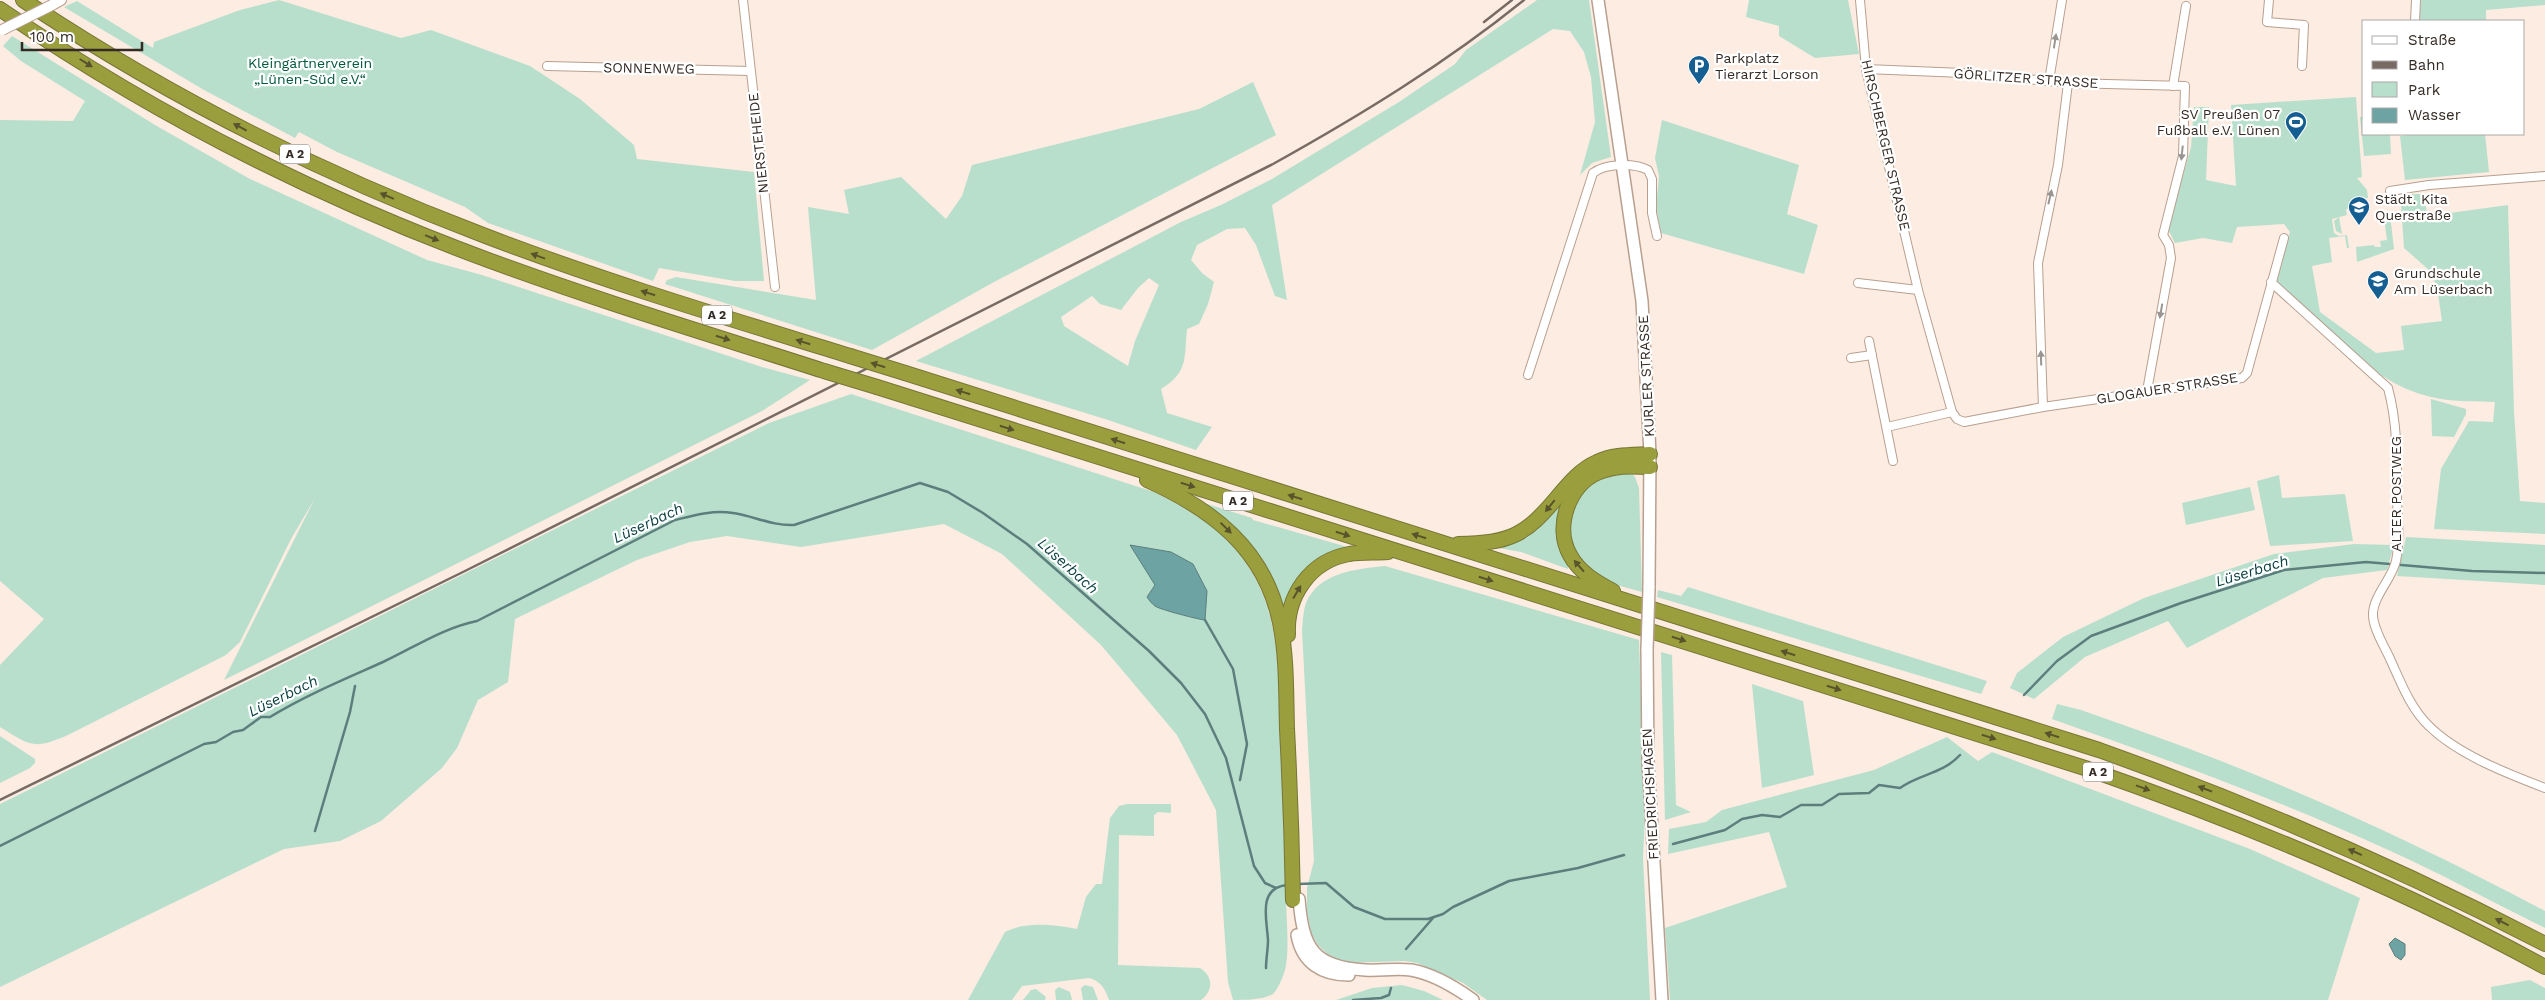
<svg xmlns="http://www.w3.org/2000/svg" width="2545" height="1000" font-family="'Work Sans',sans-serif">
<rect width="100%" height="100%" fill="#fcece2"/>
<g fill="#b7dfcc" fill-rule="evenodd">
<path d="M 279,0 L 401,38 L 431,30 L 530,66 L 580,99 L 634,145 L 637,159 L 754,172 L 764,281 L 735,281 L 659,268 L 653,281 L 488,223 L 465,207 L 337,152 L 299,132 L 295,138 L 204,90 L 64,7 L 77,1 L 153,48 L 154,42 L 240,10 Z"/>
<path d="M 1537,0 L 1589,0 L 1611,157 L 1592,163 L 1580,175 L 1595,122 L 1591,77 L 1584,52 L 1570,31 L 1553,29 L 1272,205 L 1287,300 L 1275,296 L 1256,245 L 1245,228 L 1227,229 L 1197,245 L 1191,260 L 1202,273 L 1214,282 L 1208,304 L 1199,324 L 1187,329 C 1184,357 1189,372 1161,389 L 1167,413 L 1212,427 L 1196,450 L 1105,419 L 916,361 L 1181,222 L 1221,205 L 1272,179 L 1399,102 L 1455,64 L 1466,50 ZM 1149,278 L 1159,285 L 1135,341 L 1128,366 L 1064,326 L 1061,317 L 1092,296 L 1100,304 L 1121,310 L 1138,288 Z"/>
<path d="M 1749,0 L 1848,0 L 1859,54 L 1815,58 L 1779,36 L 1779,26 L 1746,17 Z"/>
<path d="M 2421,0 L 2545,0 L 2545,5 L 2486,10 L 2486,21 L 2419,21 Z"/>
<path d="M 12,36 L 155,125 L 250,179 L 427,260 L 482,275 L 762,367 L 810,380 L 762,411 L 224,680 L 315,498 L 291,539 L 240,642 L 226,655 L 68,735 C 33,750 31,746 0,727 L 0,665 L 44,619 L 0,581 L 0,120 L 73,121 L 85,101 L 21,61 L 3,46 Z"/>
<path d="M 1253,82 L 1276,135 L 994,282 L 872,350 L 665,284 L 667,280 L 676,277 L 816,300 L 808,207 L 849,214 L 844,190 L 901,177 L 946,219 L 962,196 L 972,165 L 1199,109 Z"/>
<path d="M 2356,97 L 2362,177 L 2357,178 L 2367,190 L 2368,198 L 2350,200 L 2351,208 L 2346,209 L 2347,215 L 2332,219 L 2334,233 L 2339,236 L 2347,235 L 2349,248 L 2347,248 L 2345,236 L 2329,238 L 2332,262 L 2312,266 L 2320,312 L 2376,353 L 2404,350 L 2401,326 L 2442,321 L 2437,287 L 2429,270 L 2404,248 L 2401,204 L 2404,194 L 2423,194 L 2428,216 L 2508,205 L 2514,412 L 2520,501 L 2545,503 L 2545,534 L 2434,529 L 2441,469 L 2469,421 L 2493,422 L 2495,402 C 2477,401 2459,402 2441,399 C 2376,389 2330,332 2284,290 L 2275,279 L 2290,232 L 2284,224 L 2237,227 L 2232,243 L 2203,238 L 2175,243 L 2168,229 L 2191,147 L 2194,107 L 2209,107 L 2206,180 L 2236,186 L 2231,105 Z"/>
<path d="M 2360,117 L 2364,117 L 2364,134 L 2390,134 L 2391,154 L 2364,156 Z"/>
<path d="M 1662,120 L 1799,165 L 1787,214 L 1818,225 L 1804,274 L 1661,233 L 1656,207 L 1659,176 L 1655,158 Z"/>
<path d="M 2418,134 L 2485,134 L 2489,172 L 2405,180 L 2400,136 Z"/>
<path d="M 2386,215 L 2390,215 L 2394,249 L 2357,262 L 2356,247 L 2374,245 L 2375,247 L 2381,247 L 2380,241 L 2387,240 L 2384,217 Z"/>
<path d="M 2339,217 L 2342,234 L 2336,231 L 2334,221 Z"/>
<path d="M 851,394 L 1154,492 C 1199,514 1237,539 1259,586 C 1281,632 1278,685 1280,735 C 1283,788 1285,841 1286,895 C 1286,917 1290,950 1285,970 C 1283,977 1278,989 1273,994 C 1263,1000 1245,1000 1233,1000 L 1228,982 L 1216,810 L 1177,735 L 1101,645 L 1002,554 L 944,524 L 801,547 L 727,536 L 690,542 L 637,560 L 515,619 L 508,682 L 478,700 L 457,748 L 442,768 L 381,821 L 340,841 L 284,849 L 0,987 L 0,804 L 769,423 Z"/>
<path d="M 2431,399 L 2466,409 L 2466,414 L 2454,437 L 2432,436 Z"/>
<path d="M 1629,470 L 1635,477 L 1639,488 L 1642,592 C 1626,587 1603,583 1591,573 C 1562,548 1563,496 1599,477 C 1607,473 1620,472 1629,470 Z"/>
<path d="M 2279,475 L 2282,498 L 2345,494 L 2353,541 L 2270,546 L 2257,481 Z"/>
<path d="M 2250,487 L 2255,510 L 2186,525 L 2182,503 Z"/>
<path d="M 1570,491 L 1568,569 L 1521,552 L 1493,547 Z"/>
<path d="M 1201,502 L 1252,518 L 1253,520 L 1351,548 L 1326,558 L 1283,616 L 1276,598 Z"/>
<path d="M 2406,537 L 2545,545 L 2545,585 L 2397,576 Z"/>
<path d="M 2354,544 L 2394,545 L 2387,570 L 2323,578 L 2187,648 L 2168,621 L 2085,657 L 2034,699 L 2010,688 L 2017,673 L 2063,637 L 2144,598 L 2274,554 Z"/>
<path d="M 1385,566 L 1639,640 L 1645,815 L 1643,858 L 1650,1000 L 1487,1000 L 1463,983 L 1417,963 L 1405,961 L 1345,963 L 1328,955 L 1318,945 L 1311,933 L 1307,911 L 1307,888 L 1314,861 L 1302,630 C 1303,622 1303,611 1306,603 C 1319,572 1357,569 1385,566 Z"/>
<path d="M 1688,587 L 1987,681 L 1981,694 L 1657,597 L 1658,590 L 1681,596 Z"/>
<path d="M 1661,652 L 1672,655 L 1676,805 L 1691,812 L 1665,820 Z"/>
<path d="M 1752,684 L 1803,701 L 1814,775 L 1762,788 Z"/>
<path d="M 2057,704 L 2081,710 C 2129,727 2178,744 2226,763 C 2335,806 2442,856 2545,911 L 2545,928 C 2492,902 2440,873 2386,849 C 2277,799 2165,759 2052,719 Z"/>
<path d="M 0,736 L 35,759 L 35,763 L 30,768 L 0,783 Z"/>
<path d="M 1947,737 L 1978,761 L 1992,752 L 2250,849 L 2360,898 L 2328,1000 L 1670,1000 L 1665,928 L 1787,887 L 1769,832 L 1668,854 L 1669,829 L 1706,822 L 1722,810 L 1874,770 Z"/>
<path d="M 1127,804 L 1171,804 L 1171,813 L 1158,812 L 1154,815 L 1154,836 L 1119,835 L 1118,965 L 1200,968 C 1214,977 1213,991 1201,1000 L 1109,1000 C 1105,989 1101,981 1089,978 L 1022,986 L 1012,1000 L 968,1000 L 1005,932 C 1028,921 1053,925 1077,929 L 1086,897 L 1096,884 L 1102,884 L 1110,818 L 1119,806 Z"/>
<path d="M 2530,980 L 2545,988 L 2545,1000 L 2492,1000 L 2491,987 Z"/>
<path d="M 1085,985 L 1093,987 L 1098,1000 L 1083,1000 L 1081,988 Z"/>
<path d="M 1402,985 L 1424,991 L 1443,1000 L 1336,1000 L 1372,988 Z"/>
<path d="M 1059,987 L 1070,992 L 1072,1000 L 1056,1000 L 1055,990 Z"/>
<path d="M 1036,989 L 1046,997 L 1045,1000 L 1023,1000 L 1031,990 Z"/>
</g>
<g fill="#6da3a3" stroke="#5c7f7d">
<path d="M 1130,545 L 1171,552 L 1193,564 L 1207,591 L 1205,620 C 1200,620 1158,609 1155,606 C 1152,604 1149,600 1147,597 L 1155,585 Z"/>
<path d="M 2395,938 L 2405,944 L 2405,955 L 2401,960 L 2395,956 L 2389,944 Z"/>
</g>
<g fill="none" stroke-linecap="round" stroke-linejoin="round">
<g stroke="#5c7f7d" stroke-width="2.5">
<path d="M 1205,620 L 1233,669 L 1247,744 L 1240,780"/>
<path d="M 2024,695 L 2057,661 L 2091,636 L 2181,603 L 2284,570 L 2366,562 L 2472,571 L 2545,573"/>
<path d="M 315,831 L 350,712 L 355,686"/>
<path d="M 1673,844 L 1725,830 L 1742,819 L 1762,815 L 1780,817 L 1801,805 L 1822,805 L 1839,794 L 1869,793 L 1879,785 L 1900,788 C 1921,773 1941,775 1960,755"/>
<path d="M 0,846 L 204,744 L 216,742 L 233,732 L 243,730 L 261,717 L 270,717 C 306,695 345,679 383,662 C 415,647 443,628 477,621 L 675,520 C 695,515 712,510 733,513 C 754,516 772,526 794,525 L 920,483 L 948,492 L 983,513 L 1027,544 L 1149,651 L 1181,683 L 1205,714 L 1226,758 L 1254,866 L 1265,883 L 1276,888"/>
<path d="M 1298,884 L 1326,883 L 1354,907 L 1385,919 L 1428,919 L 1443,914 L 1453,907 L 1509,881 L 1578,868 L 1624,855"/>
<path d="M 1406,949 L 1433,918"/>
<path d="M 1266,968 C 1266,959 1268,949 1268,940 C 1267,920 1257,888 1287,885"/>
<path d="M 1353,1000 L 1381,998 L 1389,995 L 1391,988"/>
</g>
<g stroke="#b8a090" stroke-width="10">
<g id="minor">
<path d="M 743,0 L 775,287"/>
<path d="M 1860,0 L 1866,69 L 1918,290 L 1952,412 L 1957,419 L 1964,422 L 2043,407 L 2242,378 L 2247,373 L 2284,238"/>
<path d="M 2269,0 L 2267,22 L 2304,25 L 2302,66"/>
<path d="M 2415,21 L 2416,0"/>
<path d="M 547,66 L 750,71"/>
<path d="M 1866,69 L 1963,73 L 2068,83 L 2185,86 L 2183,156 L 2163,235 L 2169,245 L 2171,258 L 2147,391"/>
<path d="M 2049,81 L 2062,0"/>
<path d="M 2173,86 L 2186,6"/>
<path d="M 2390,191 L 2429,185 L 2545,176"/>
<path d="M 2271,282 L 2388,388 C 2398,425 2397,462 2397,501 C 2398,521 2400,541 2396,561 C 2392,579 2372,597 2373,616 C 2374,631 2385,647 2391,661 C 2401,683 2411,709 2429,726 C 2457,754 2508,774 2545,788"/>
<path d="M 1858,283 L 1918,290"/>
<path d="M 1869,341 L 1893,461"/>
<path d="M 1851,358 L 1872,355"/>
<path d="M 1528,375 L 1593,173 C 1606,163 1634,163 1648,170 L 1652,179 L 1652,213 L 1657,236"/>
<path d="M 2043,407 L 2038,263 L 2058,165 L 2068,83"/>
<path d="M 1887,427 L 1952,412"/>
</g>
</g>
<g stroke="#b8a090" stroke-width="12">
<path id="tertiary" d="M 52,5 L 61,0"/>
</g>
<g stroke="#b8a090" stroke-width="14">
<g id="secondary">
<path d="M 1598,0 L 1642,301 L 1650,454 L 1649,588"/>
<path d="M 1647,649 L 1648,760 L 1662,1000"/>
<path d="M 1299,899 C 1303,948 1313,967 1365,970 C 1380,971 1395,968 1411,970 C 1434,974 1455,987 1473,1000"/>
<path d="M 1297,935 C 1302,963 1322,975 1349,975"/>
</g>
</g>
<g stroke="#777635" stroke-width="16">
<g id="motorway">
<path d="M 23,0 C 167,96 322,174 483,235 C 603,281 727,318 850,356"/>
<path d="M 0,9 C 150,112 317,197 488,260 C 599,301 712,335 824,371"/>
<path d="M 905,373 L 2099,750 C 2253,805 2401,869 2545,944"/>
<path d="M 877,387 L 2088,769 C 2245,824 2399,887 2545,967"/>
<path d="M 1147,480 C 1212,509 1265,549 1280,623 C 1287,657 1286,695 1287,729 C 1290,786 1292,843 1293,900"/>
<path d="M 1458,544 C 1511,543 1525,536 1559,495 C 1570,482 1581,469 1597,462 C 1614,454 1632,455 1650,454"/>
<path d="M 1613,591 C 1596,582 1579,572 1570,555 C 1554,527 1569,485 1597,473 C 1615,465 1631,466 1650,467"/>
<path d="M 1288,635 C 1286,596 1310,561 1349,554 C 1362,552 1375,553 1388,552"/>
</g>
</g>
<use href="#minor" stroke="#fff" stroke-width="8"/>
<use href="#tertiary" stroke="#fff" stroke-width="10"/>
<use href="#secondary" stroke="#fff" stroke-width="11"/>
<use href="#motorway" stroke="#9a9e3d" stroke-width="14"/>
<g stroke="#776b64" stroke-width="2.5">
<path d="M 1484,22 L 1512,0"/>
<path d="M 0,800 L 467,570 L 1273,164 C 1361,115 1446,63 1524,0"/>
</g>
<g stroke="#b8a090" stroke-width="12" stroke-linecap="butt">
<path id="tertiary-bridge" d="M 2,30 L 52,5"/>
</g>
<g stroke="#b8a090" stroke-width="14" stroke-linecap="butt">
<path id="secondary-bridge" d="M 1647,649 L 1649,588"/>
</g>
<g stroke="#777635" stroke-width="16" stroke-linecap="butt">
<g id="motorway-bridge">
<path d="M 850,356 L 905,373"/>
<path d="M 824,371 L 877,387"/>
</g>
</g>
<use href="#tertiary-bridge" stroke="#fff" stroke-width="10"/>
<use href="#secondary-bridge" stroke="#fff" stroke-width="11"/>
<use href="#motorway-bridge" stroke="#9a9e3d" stroke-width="14"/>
</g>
<defs><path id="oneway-solid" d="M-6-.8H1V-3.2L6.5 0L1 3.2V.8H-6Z" transform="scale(1.25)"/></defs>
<g fill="#9a9592">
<use href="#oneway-solid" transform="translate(2055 41) rotate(-81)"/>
<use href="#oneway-solid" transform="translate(2182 153) rotate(96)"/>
<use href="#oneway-solid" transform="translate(2050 197) rotate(-77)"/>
<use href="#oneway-solid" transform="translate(2161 311) rotate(100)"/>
<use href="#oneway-solid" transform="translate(2041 358) rotate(-92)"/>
</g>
<g fill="#58532d">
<use href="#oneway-solid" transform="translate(86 63) rotate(32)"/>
<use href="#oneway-solid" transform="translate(240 127) rotate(-152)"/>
<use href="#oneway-solid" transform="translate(387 196) rotate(-157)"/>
<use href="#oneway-solid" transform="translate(432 238) rotate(22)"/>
<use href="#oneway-solid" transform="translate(538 256) rotate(-160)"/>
<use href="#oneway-solid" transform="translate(648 293) rotate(-162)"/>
<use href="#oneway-solid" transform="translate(723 338) rotate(18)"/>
<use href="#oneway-solid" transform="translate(803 342) rotate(-163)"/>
<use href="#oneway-solid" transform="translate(878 365) rotate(-163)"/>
<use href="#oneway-solid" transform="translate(963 392) rotate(-162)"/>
<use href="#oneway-solid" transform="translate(1007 428) rotate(17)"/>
<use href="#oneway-solid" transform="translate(1118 441) rotate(-162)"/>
<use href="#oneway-solid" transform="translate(1188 485) rotate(17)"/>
<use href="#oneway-solid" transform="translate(1295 497) rotate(-163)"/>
<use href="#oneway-solid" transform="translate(1550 506) rotate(129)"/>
<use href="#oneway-solid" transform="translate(1226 528) rotate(44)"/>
<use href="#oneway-solid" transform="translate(1343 534) rotate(17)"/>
<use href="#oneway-solid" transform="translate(1419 536) rotate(-163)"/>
<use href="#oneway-solid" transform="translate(1579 566) rotate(-131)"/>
<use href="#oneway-solid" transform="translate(1486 579) rotate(17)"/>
<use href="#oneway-solid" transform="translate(1297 592) rotate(-59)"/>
<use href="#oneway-solid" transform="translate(1679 639) rotate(18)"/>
<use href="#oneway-solid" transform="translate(1788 653) rotate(-162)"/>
<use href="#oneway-solid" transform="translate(1834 688) rotate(17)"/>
<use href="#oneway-solid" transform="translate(2052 735) rotate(-162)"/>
<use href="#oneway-solid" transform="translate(1989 737) rotate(17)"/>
<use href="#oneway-solid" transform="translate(2143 788) rotate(20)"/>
<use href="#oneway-solid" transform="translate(2205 789) rotate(-159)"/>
<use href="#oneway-solid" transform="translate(2355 852) rotate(-156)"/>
<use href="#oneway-solid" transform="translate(2502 922) rotate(-153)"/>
</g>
<defs>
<g id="parking-pin" transform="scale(1.125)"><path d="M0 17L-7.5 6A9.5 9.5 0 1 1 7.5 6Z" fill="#145e92" stroke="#fff"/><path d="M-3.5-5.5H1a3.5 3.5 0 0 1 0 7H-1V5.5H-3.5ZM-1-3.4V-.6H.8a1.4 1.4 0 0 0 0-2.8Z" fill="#fff"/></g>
<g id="stadium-pin" transform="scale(1.125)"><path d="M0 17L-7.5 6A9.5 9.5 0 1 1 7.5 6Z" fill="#145e92" stroke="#fff"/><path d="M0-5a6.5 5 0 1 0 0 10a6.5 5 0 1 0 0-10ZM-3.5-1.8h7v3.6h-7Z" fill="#fff"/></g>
<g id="school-pin" transform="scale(1.125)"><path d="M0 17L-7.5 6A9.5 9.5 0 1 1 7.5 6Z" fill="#145e92" stroke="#fff"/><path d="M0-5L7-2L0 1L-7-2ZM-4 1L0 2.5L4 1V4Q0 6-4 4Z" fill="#fff"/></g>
</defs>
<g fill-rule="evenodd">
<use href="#parking-pin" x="1699" y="66"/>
<use href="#stadium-pin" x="2296" y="122"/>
<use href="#school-pin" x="2359" y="207"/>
<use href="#school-pin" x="2378" y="281"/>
</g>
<g text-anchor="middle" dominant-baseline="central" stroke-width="4.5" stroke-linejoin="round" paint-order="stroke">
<g fill="#fff" stroke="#726b66" stroke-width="1">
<rect x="280" y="144.5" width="30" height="19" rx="4"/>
<rect x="702" y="305.5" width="30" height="19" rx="4"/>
<rect x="1223" y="491.5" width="30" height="19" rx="4"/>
<rect x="2083" y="762.5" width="30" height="19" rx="4"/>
</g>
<g font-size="12" font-weight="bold" fill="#352b25">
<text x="295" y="154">A 2</text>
<text x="717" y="315">A 2</text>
<text x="1238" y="501">A 2</text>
<text x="2098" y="772">A 2</text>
</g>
<g font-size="14" fill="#352b25" stroke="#fff" text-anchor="start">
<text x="1715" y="58">Parkplatz<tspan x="1715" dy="16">Tierarzt Lorson</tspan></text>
<text x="2280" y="114" text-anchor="end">SV Preußen 07<tspan x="2280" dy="16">Fußball e.V. Lünen</tspan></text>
<text x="2375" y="199">Städt. Kita<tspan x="2375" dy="16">Querstraße</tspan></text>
<text x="2394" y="273">Grundschule<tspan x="2394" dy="16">Am Lüserbach</tspan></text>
</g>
<g font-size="14" fill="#00583d" stroke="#fff">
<text x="310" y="63">Kleingärtnerverein<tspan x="310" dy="16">„Lünen-Süd e.V.“</tspan></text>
</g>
<g font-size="14" fill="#352b25" stroke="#fff">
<text transform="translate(649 68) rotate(1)">SONNENWEG</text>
<text transform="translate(2026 78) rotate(4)">GÖRLITZER STRASSE</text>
<text transform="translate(758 143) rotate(-96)">NIERSTEHEIDE</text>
<text transform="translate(1886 145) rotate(77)">HIRSCHBERGER STRASSE</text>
<text transform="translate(1646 376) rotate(-93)">KURLER STRASSE</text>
<text transform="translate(2167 388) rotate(-9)">GLOGAUER STRASSE</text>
<text transform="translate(2396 494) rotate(-90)">ALTER POSTWEG</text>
<text transform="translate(1650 794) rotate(-93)">FRIEDRICHSHAGEN</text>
</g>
<g font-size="15" font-style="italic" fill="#0b4041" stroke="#fff">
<text transform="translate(648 523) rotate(-25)">Lüserbach</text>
<text transform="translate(1068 566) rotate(42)">Lüserbach</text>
<text transform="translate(2252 571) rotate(-17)">Lüserbach</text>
<text transform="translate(283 696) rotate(-26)">Lüserbach</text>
</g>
</g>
<rect x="2362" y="20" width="162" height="115" fill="#ffffff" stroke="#aeaaa8"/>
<rect x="2372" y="36" width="25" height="8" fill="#ffffff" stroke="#aeaaa8"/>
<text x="2408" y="45" font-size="15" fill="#352b25">Straße</text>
<rect x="2372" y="61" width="25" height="8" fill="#776b64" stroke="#aeaaa8"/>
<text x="2408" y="70" font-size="15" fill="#352b25">Bahn</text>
<rect x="2372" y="82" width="25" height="15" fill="#b7dfcc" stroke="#aeaaa8"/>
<text x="2408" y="95" font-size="15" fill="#352b25">Park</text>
<rect x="2372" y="108" width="25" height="15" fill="#6da3a3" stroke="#aeaaa8"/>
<text x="2408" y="120" font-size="15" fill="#352b25">Wasser</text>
<path d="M22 42v8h120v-8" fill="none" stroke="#352b25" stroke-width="2.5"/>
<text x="30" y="42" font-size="15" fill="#352b25" stroke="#ffffff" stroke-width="4" paint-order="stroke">100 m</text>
</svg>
